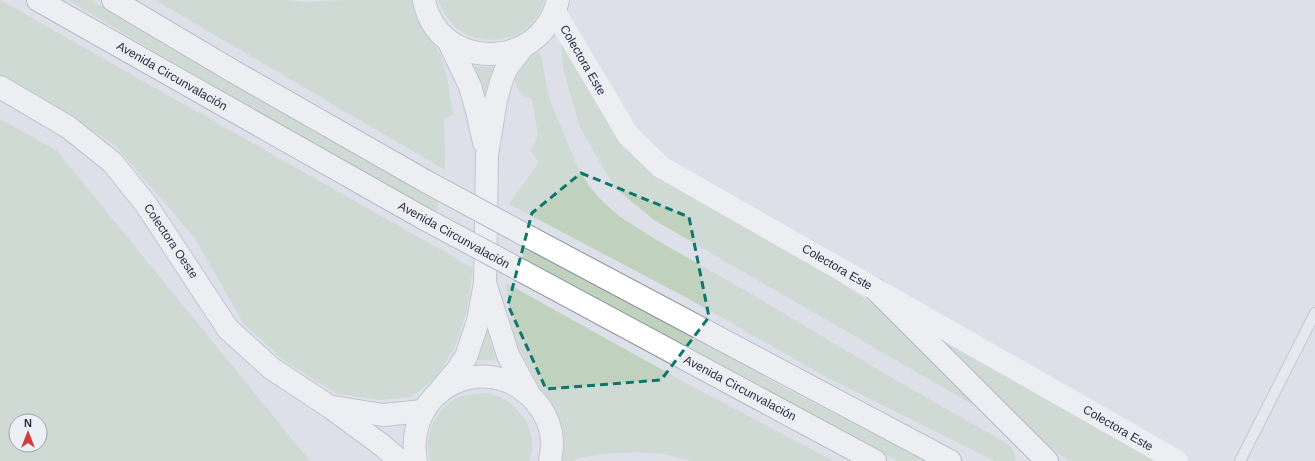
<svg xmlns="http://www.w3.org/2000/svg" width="1315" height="461" font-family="Helvetica,sans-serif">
<rect width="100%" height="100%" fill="#dde0e8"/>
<g fill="#c0d2bd" fill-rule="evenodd">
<path d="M 0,0 L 473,268 L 467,310 L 455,347 L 436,377 L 411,397 L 380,400 L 337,394 L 283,360 L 243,323 L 194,237 L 114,144 L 0,75 Z"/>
<path d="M 68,0 L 91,0 L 256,97 L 438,199 L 437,215 L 253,110 Z"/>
<path d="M 155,0 L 287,0 L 305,2 L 349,0 L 412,0 L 414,10 L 420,26 L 432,40 L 441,56 L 447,77 L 453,115 L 444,119 L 445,170 Z"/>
<path d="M 438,0 L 545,0 C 543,5 540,12 537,17 C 520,43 480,47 457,28 C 448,21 443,10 438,0 Z"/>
<path d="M 561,38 L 621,145 L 668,180 L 796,253 L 882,310 L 984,411 L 654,220 L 614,187 L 580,127 L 563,69 Z"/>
<path d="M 539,51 L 541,56 L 549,98 L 576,163 L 589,186 L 602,201 L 619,216 L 655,239 L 770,305 L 897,381 L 1003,441 L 1013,450 L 1016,461 L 995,461 L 828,378 L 689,299 L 509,204 L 539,162 L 530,151 L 538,136 L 532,99 C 528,97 521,95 519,91 C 508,76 524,56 539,51 Z"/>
<path d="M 473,67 L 497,67 L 485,103 Z"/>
<path d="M 0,119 L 57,151 L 310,461 L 0,461 ZM 16,421 L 40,421 L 40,445 L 16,445 Z"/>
<path d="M 523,245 L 783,387 L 925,461 L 898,461 L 523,261 Z"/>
<path d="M 506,283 L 695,388 L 834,461 L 691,461 L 665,454 L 637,452 L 603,454 L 579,458 L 572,461 L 559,461 L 555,418 L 513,336 Z"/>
<path d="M 486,325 L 496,360 L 476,360 Z"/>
<path d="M 947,344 L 1157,461 L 1069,461 L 1044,442 Z"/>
<path d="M 488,393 C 494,395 500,396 505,400 C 525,412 539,438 529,461 L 431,461 C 422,439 434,411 455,399 C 465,394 476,394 488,393 Z"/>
</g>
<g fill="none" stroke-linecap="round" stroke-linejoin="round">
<g stroke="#a6aab5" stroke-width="12">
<path id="lane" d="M 1240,461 L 1315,313"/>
</g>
<g stroke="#9ba2b4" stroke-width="24">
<g id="primary">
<path d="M 424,0 C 437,71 541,73 558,0"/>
<path d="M 448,40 L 470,86 L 477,111 L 484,142"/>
<path d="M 0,87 L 68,127 L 112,162 L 145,203 L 228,329 L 271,368 L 330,407 L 383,446 L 400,461"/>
<path d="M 486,286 L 508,355 L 528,392"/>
<path d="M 436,395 L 458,369 L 466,357 L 478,321 L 485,283 L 487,155 L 496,100 L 501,82 L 506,69 L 523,47"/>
<path d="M 333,407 L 383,415 L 423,411"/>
<path d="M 416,461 C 403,389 486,347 535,401 C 545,412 552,428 552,443 C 552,449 551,455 550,461"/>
</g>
</g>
<g stroke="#838b9f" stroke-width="24">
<g id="highway">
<path d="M 38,0 L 423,218"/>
<path d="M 113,0 L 236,73 L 427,182"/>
<path d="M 529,237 L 950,461"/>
<path d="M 522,271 L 875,461"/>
<path d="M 876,290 L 1047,461"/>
</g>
</g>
<use href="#lane" stroke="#f0f1f6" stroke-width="10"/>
<path stroke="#fff" stroke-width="22" d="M 555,12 L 628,135 L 661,167 L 1177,461"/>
<use href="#primary" stroke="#fff" stroke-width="22"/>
<use href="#highway" stroke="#fff" stroke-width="22"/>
<g stroke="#838b9f" stroke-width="24" stroke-linecap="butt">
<g id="highway-bridge">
<path d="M 427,182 L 529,237"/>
<path d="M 423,218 L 522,271"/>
</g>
</g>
<use href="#highway-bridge" stroke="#fff" stroke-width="22"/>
</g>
<path d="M0 0H1315V461H0ZM 581,173 L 689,217 L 709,317 L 661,380 L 546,389 L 508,305 L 532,213 Z" fill="#dde0e8" fill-opacity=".55" fill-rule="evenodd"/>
<path fill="none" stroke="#0f766e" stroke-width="3" stroke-dasharray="8 5" stroke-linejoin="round" d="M 581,173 L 689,217 L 709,317 L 661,380 L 546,389 L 508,305 L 532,213 Z"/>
<g text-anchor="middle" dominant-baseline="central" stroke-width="3" stroke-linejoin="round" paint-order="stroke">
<g font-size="12" fill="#252c3f" stroke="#eceff5">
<text transform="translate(583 60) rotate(60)">Colectora Este</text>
<text transform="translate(172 76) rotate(30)">Avenida Circunvalación</text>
<text transform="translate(454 235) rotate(29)">Avenida Circunvalación</text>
<text transform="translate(171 241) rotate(56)">Colectora Oeste</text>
<text transform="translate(837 267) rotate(30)">Colectora Este</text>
<text transform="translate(740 388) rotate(28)">Avenida Circunvalación</text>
<text transform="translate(1118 428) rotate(30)">Colectora Este</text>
</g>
</g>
<g transform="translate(28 433)"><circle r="19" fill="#eceff5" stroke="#9ca1ac"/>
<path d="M0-3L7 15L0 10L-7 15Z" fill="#d6393e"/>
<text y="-6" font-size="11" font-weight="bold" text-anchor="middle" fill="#252c3f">N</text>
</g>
</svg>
